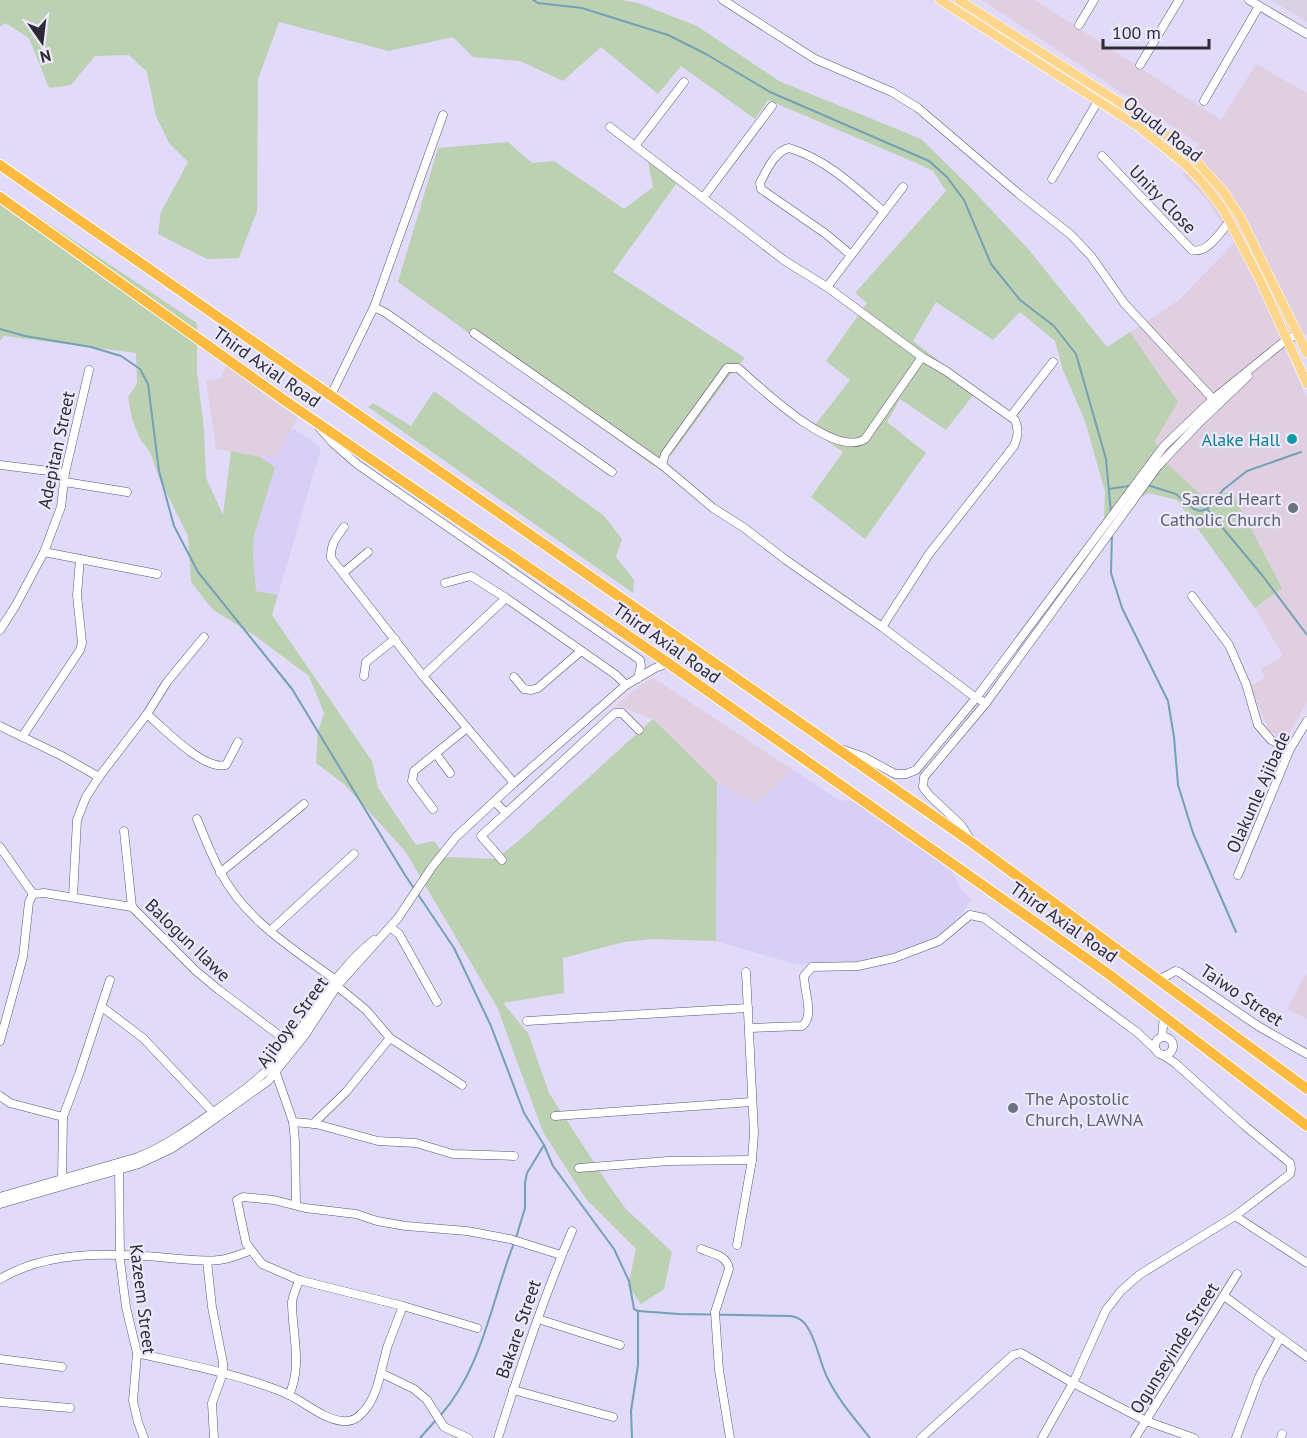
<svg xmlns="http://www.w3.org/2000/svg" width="1307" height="1438" font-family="'PT Sans',sans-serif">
<rect width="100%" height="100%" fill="#e1daf9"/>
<g fill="#e0cfe1">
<path d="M 982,0 L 1035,0 L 1221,120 L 1256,64 L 1307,93 L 1307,334 L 1286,351 L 1307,399 L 1307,702 L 1285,741 L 1269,731 L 1250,686 L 1265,678 L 1261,669 L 1283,656 L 1255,608 L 1282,588 L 1231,490 L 1209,502 L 1163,460 L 1155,441 L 1178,402 L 1130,332 L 1179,300 L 1234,243 L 1207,200 L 1183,175 L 1199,144 Z"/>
<path d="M 227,364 L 298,417 L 277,455 L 260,457 L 216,449 L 206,380 L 220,379 Z"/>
<path d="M 653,678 L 793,770 L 755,804 L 717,782 L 653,719 L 616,705 L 641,685 Z"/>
<path d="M 1307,972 L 1307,1019 L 1287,1009 Z"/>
</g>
<g fill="#d7cff5">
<path d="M 293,428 L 321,448 L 278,595 L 256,591 L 253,556 L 254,536 L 275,467 L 260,457 L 277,455 Z"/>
<path d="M 793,770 L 839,800 L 857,802 L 949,865 L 960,888 L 971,900 L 960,916 L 937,937 L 884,958 L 863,962 L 795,964 L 716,941 L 717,782 L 755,804 Z"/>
</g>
<path fill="#dbd1e5" d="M 1271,0 L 1307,0 L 1307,22 Z"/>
<g fill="#bcd1b2">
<path d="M 0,0 L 621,0 L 638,3 L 697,26 L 779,81 L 921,139 L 968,185 L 1029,250 L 1107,347 L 1130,332 L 1178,402 L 1155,441 L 1163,460 L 1209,502 L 1231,490 L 1282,588 L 1255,608 L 1177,500 L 1149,493 L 1125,505 L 1120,527 L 1104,523 L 1105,492 L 1085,421 L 1063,370 L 1055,341 L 1020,312 L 993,340 L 936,302 L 913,341 L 977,390 L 946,430 L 900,399 L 887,422 L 926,453 L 865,539 L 811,497 L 843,452 L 811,430 L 850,380 L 826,361 L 867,303 L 855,293 L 946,191 L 933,171 L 916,163 L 768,100 L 755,119 L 681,66 L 658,94 L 601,47 L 563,81 L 520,61 L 473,57 L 453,37 L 389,51 L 279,22 L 258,79 L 257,211 L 239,258 L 207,259 L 158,234 L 161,212 L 188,162 L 169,143 L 156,116 L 147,72 L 129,55 L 95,56 L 71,85 L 49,88 L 29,38 L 5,23 L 0,27 Z"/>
<path d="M 508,142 L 532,163 L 554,161 L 624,209 L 653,187 L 647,156 L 679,180 L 613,272 L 745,358 L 729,376 L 672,454 L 654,466 L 398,282 L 438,148 Z"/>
<path d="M 0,191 L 197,323 L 197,372 L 204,429 L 206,478 L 223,515 L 231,451 L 260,457 L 275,467 L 254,536 L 253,556 L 256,591 L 278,595 L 272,615 L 372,761 L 378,788 L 416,845 L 434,841 L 446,857 L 496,859 L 522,838 L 653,719 L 717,782 L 716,941 L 653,939 L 624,942 L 563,958 L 564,993 L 503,1003 L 528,1033 L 549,1093 L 608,1184 L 626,1209 L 672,1252 L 664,1289 L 641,1304 L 628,1286 L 636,1249 L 586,1199 L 543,1132 L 497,1007 L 405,851 L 344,784 L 316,763 L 318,731 L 324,713 L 309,676 L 254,635 L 213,610 L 191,582 L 188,536 L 159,478 L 150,452 L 140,439 L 132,419 L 128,397 L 137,384 L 136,353 L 4,336 L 0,341 Z"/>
<path d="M 434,391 L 604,516 L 622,539 L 616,557 L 634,580 L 633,593 L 368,407 L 373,403 L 411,426 Z"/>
</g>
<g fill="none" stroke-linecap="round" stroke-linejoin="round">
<g stroke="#74a1b5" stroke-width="2">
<path d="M 533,0 L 538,3 L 582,8 L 668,35 L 706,54 L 770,92 L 929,161 L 947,177 L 964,200 L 991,264 L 1020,300 L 1054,326 L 1076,354 L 1106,459 L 1111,513"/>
<path d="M 0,329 L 25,336 L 91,347 L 121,356 L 140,369 L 148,384 L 159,471 L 174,526 L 198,572 L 292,689 L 405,875 L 454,948 L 491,1026 L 524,1113 L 544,1145 L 553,1166 L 614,1249 L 629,1281 L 634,1309 L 638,1311 L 638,1365 L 631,1411 L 632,1438"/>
<path d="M 1147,485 L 1176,494 L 1194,509 L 1200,511 L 1207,509 L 1224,489 L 1247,471 L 1301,452"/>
<path d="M 1109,489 L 1129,486"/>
<path d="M 1207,509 L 1262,575 L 1307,635"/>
<path d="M 1112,533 L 1111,573 L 1122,608 L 1168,701 L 1174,737 L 1178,785 L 1193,833 L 1236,932"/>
<path d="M 516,1238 L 525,1208 L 525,1183 L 527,1173 L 544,1145"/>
<path d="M 638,1311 L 679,1314 L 791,1316 C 797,1317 802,1319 806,1325 C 817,1340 819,1361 827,1377 C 838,1400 855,1419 870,1438"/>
<path d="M 440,1416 C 483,1367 491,1302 514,1243"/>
<path d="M 420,1438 L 436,1420"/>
</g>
<g stroke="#5b5570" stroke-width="9">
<g id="minor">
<path d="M 723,0 L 815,59 L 892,92 L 918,108 L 1019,194 L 1070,234 L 1091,256 L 1124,303 L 1213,399"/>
<path d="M 1249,0 L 1307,34"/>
<path d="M 1079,25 L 1094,0"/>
<path d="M 1140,65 L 1179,0"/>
<path d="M 1204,101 L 1259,6"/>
<path d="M 610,127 L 703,198 L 772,106"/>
<path d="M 635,146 L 684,82"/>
<path d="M 1102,156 L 1192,250 C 1208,254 1220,232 1230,221"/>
<path d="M 1052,179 L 1098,101"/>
<path d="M 703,198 L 785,261 L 827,287 L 922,357 L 946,371 L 1015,420 C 1019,430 1018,436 1014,446 L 929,554 L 882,627"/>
<path d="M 851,255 L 826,234 L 761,189 L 760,183 C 766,171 775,151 789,148 C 826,159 855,187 884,212"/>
<path d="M 827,287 L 903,187"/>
<path d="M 374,307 L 386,313 L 612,472"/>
<path d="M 474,333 L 662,465"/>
<path d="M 922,357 L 865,439 C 834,459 761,388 738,368 L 727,368 L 665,454 L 662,465 L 713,508 L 743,527 L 786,560 L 882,627 L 976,698 L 986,703"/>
<path d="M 331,395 L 374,307 L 443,115"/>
<path d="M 1011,416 L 1053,362"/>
<path d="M 319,427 L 333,443 L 357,464 L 640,660 L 641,666 L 638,678"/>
<path d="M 0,465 L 65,473"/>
<path d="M 65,482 L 127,492"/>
<path d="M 344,527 C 337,537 330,544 331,558 L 423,676 L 514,783"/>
<path d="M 44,552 L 157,574"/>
<path d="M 343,573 L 368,552"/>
<path d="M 445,583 L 471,576 L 506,598 L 616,675 L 626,685"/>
<path d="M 1192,596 L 1229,645 L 1246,684 L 1258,725 L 1271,740 L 1290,749"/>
<path d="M 0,630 L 16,605 L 44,552 L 61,507 L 65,473 L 89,370"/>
<path d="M 364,676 L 366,662 L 395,639"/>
<path d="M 423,676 L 506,598"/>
<path d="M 514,677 L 524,689 L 531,690 L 538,688 L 581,651"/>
<path d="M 147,714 C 163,728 204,771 226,765 L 238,742"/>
<path d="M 0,726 L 62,756 L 99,777"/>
<path d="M 22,737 L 80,650 L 82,643 L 77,595 L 80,559"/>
<path d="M 844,750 L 864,757 L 895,774 L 906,774 L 916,770 L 976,698 L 1164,446 L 1213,399 L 1286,340 L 1298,334"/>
<path d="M 436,754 L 450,773"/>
<path d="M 495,802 L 506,813 L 615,713 L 622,713 L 639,730"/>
<path d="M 433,809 L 412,781 L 414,771 L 467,728"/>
<path d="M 197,819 C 204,836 211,854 220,871 C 244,919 292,948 334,979"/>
<path d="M 124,831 L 132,907"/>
<path d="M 970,839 L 961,825 L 929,795 L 923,787 L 924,777 L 986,703 L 1158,466 L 1200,422 L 1248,376"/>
<path d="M 0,847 L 33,894 L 44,893 L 132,907 L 196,971 L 219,990 L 292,1045"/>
<path d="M 502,860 L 481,836 L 506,813"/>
<path d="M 220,873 L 304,804"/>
<path d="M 1238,875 L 1290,749 L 1307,721"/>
<path d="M 73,897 L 77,820 L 86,797 L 99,777 L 147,714 L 167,682 L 204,637"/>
<path d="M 390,927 L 399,934 L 437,1002"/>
<path d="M 270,931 L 354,854"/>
<path d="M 1159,980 L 1175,971 L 1179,972 L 1258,1026 L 1307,1054"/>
<path d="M 337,986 L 366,1010 L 390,1038 L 462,1085"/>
<path d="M 102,1007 L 143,1038 L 213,1112"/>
<path d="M 527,1021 L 748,1008"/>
<path d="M 749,1028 L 802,1026 C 815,1017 804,991 804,976 L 812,967 L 858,966 L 894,958 L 939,941 L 970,915 L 984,918 L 1138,1033 L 1156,1050"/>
<path d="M 1162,1037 L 1164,1015"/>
<circle cx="1164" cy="1046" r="9"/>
<path d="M 0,1041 L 23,957 L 29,902 L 33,894"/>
<path d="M 276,1073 L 293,1122 L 295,1141 L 296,1205"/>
<path d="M 0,1096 L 10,1103 L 63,1117"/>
<path d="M 555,1116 L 751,1102"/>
<path d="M 293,1122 L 316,1124 L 378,1141 L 416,1143 L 453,1154 L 514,1156"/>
<path d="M 313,1124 L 346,1092 L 390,1038"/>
<path d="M 119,1167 L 120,1260 L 126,1307 L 137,1353 L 133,1401 L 138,1422 L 144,1438"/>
<path d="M 579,1168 L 668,1161 L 752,1160"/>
<path d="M 62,1180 L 63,1117 L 79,1074 L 110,980"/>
<path d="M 0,1197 L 138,1157 C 165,1146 188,1130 212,1113 C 239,1094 264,1077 285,1050 C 314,1013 336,970 374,940"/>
<path d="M 0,1204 L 139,1164 L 171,1149 L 188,1138 L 268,1081 L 305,1035 L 337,986 L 398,918 L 432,867 L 456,837 L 514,783 L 626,685 L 655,668 L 668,663"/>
<path d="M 1235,1216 L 1307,1263"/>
<path d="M 737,1245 L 752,1160 L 754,1133 L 746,972"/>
<path d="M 701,1249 C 713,1254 727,1255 729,1269 L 715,1312 L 719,1370 L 730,1438"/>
<path d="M 207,1261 L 212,1307 L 223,1363 L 223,1373 L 212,1403 L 214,1438"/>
<path d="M 0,1279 C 47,1251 105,1253 159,1257 C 179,1259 199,1262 219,1260 C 230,1259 240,1254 250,1251"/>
<path d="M 1224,1296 L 1307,1357"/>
<path d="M 538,1319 L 620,1345"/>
<path d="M 477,1328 L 403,1306 L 299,1280 L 262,1264 L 246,1243 L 237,1200 L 243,1197 L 274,1200 L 305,1208 L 356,1214 L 377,1221 L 406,1226 L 467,1231 L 510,1239 L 561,1255"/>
<path d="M 137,1353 C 185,1364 234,1373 280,1391 C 301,1398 319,1418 342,1421 C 350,1422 357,1419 362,1413 C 379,1397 381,1366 388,1345 C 393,1332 398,1319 403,1306"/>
<path d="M 0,1359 L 62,1367"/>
<path d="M 381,1373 L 414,1389 L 427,1400 L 444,1427 L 468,1438"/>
<path d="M 513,1390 L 613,1417"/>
<path d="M 289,1395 C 303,1365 292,1334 292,1302 C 293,1295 297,1287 299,1280"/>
<path d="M 0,1402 L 70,1408"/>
<path d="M 498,1438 C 520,1368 543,1298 572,1231"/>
<path d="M 921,1438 L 1013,1355 L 1021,1353 L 1073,1383 L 1146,1421 L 1194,1438"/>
<path d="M 1042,1438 L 1073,1383 L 1106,1310 L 1121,1291 L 1139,1275 L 1235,1216 L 1290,1174 L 1291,1169 L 1290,1163 L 1245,1126 L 1175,1063 L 1163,1055"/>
<path d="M 1135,1438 L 1237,1274"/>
<path d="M 1236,1438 L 1259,1377 L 1280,1338"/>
<path d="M 1281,1438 L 1282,1434"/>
</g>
</g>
<g stroke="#fff" stroke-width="10">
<g id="major">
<path d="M 940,0 L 1139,127 L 1187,166 L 1202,182 L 1223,209 L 1260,280 L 1307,384"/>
<path d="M 959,0 L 1155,125 L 1197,162 L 1223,191 L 1240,217 L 1307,353"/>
</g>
</g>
<g stroke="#fff" stroke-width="12">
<g id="highway">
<path d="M 0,165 L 971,842 L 1307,1089"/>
<path d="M 0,197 L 284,400 L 668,663 L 1110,975 L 1307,1126"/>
</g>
</g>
<use href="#minor" stroke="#fff" stroke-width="8"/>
<use href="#major" stroke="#fdd68c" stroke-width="9"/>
<use href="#highway" stroke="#fcbb40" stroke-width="10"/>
</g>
<circle fill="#0f9aa8" stroke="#ede9fc" stroke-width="2" cx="1292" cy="439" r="6"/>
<g fill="#6b7280" stroke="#ede9fc" stroke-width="2">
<circle cx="1293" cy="508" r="6"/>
<circle cx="1013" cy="1108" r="6"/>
</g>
<g text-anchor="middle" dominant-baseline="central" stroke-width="4.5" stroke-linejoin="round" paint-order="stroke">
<g font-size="18" fill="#2e2b37" stroke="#ede9fc">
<text transform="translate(1163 129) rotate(38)">Ogudu Road</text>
<text transform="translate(1163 199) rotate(46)">Unity Close</text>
<text transform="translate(267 367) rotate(35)">Third Axial Road</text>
<text transform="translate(56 450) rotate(-78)">Adepitan Street</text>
<text transform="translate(667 643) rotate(35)">Third Axial Road</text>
<text transform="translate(1258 792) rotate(-66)">Olakunle Ajibade</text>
<text transform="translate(1064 922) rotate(35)">Third Axial Road</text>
<text transform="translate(188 940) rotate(44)">Balogun Ilawe</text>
<text transform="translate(1242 995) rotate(34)">Taiwo Street</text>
<text transform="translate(292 1022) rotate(-54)">Ajiboye Street</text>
<text transform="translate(143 1299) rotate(83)">Kazeem Street</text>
<text transform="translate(518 1329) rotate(-71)">Bakare Street</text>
<text transform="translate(1174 1348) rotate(-58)">Ogunseyinde Street</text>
</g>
<g font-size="18" fill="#0d838f" stroke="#ede9fc" text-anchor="end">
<text x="1280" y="439">Alake Hall</text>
</g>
<g font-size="18" fill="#5b616d" stroke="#ede9fc" text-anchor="end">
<text x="1281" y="498">Sacred Heart<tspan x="1281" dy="21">Catholic Church</tspan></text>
<text x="1025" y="1098" text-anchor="start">The Apostolic<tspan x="1025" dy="21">Church, LAWNA</tspan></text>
</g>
</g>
<g transform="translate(42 42) rotate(166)" stroke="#ede9fc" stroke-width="4.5" paint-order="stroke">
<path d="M0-4.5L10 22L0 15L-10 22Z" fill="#2e2b37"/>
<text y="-9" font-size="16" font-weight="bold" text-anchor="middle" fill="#2e2b37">N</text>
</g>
<path d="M1103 39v9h106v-9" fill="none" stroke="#2e2b37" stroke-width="3"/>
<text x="1112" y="39" font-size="18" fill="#2e2b37" stroke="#ede9fc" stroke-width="4.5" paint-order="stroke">100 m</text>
</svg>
